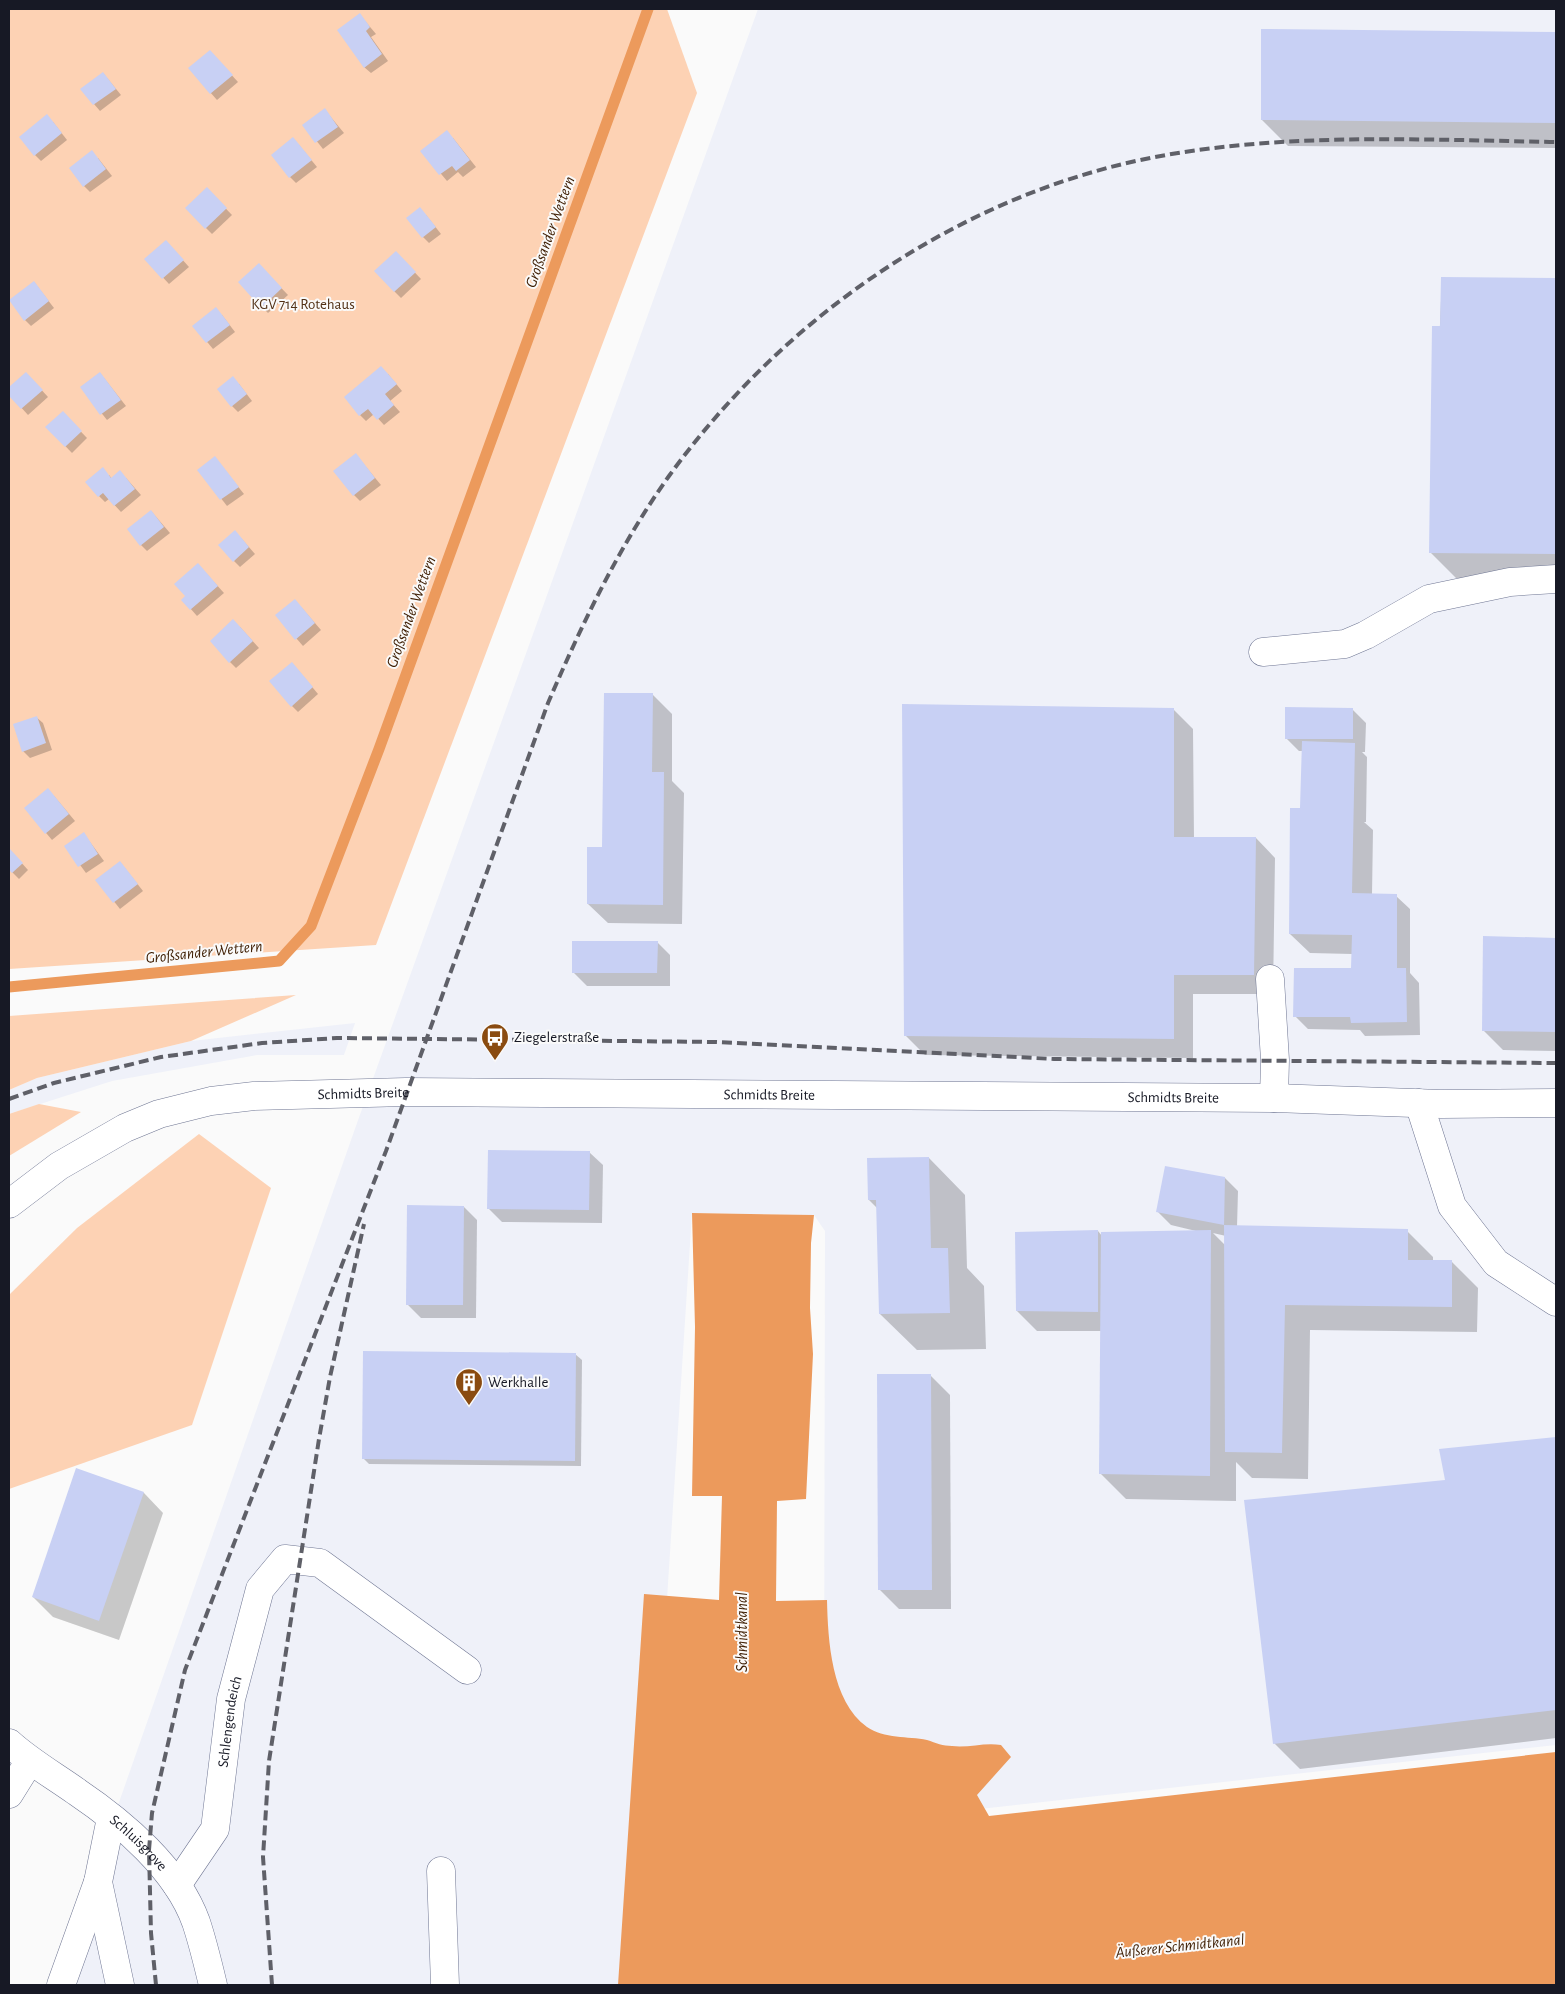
<svg xmlns="http://www.w3.org/2000/svg" width="1565" height="1994" font-family="'Alegreya Sans',sans-serif">
<rect width="100%" height="100%" fill="#fafafa"/>
<g fill="#eff1f9">
<path d="M 758,9 L 1556,9 L 1556,1745 L 900,1818 L 824,1735 L 825,1231 L 814,1215 L 692,1213 L 642,1985 L 55,1985 L 357,1123 Z"/>
<path d="M 355,1023 L 344,1055 L 257,1055 L 112,1081 L 9,1114 L 9,1090 L 37,1078 L 191,1041 Z"/>
</g>
<g fill="#fdd2b4">
<path d="M 9,9 L 667,9 L 697,93 L 376,945 L 9,969 Z"/>
<path d="M 296,995 L 191,1041 L 37,1078 L 9,1090 L 9,1016 Z"/>
<path d="M 39,1104 L 81,1112 L 9,1156 L 9,1114 Z"/>
<path d="M 199,1134 L 271,1188 L 192,1425 L 9,1489 L 9,1295 L 77,1228 Z"/>
</g>
<path fill="#ec9a5c" d="M 692,1213 L 814,1215 L 811,1243 L 810,1308 L 813,1354 L 806,1499 L 777,1501 L 776,1601 L 827,1600 C 828,1640 831,1701 867,1727 C 884,1739 908,1736 927,1740 C 936,1743 943,1746 952,1746 C 969,1748 985,1742 1001,1745 L 1011,1757 L 977,1795 L 989,1816 L 1556,1752 L 1556,1985 L 618,1985 L 644,1594 L 719,1600 L 722,1496 L 692,1496 L 695,1327 Z"/>
<g fill="#0003" fill-rule="evenodd">
<path d="M 360,15 L 376,34 L 371,37 L 388,61 L 371,73 L 364,67 Z"/>
<path d="M 1263,30 L 1556,33 L 1556,148 L 1288,146 L 1262,120 Z"/>
<path d="M 216,58 L 238,82 L 217,100 L 190,69 Z"/>
<path d="M 103,73 L 121,95 L 100,111 L 94,104 Z"/>
<path d="M 325,110 L 344,133 L 323,149 L 304,125 Z"/>
<path d="M 53,122 L 67,140 L 41,161 L 35,155 Z"/>
<path d="M 453,138 L 476,167 L 463,177 L 458,172 L 447,181 L 422,151 Z"/>
<path d="M 299,145 L 317,167 L 296,183 L 290,177 Z"/>
<path d="M 98,158 L 112,176 L 90,192 L 84,186 Z"/>
<path d="M 207,189 L 232,215 L 212,234 L 206,228 Z"/>
<path d="M 426,215 L 441,234 L 429,243 L 423,237 Z"/>
<path d="M 172,248 L 189,267 L 169,284 L 146,259 Z"/>
<path d="M 402,259 L 421,279 L 401,298 L 394,291 Z"/>
<path d="M 265,271 L 288,295 L 268,313 L 262,307 Z"/>
<path d="M 1442,278 L 1556,280 L 1556,579 L 1456,578 L 1430,552 Z"/>
<path d="M 34,282 L 54,308 L 31,326 L 25,320 Z"/>
<path d="M 222,315 L 235,332 L 213,349 L 194,326 Z"/>
<path d="M 26,373 L 48,397 L 28,415 L 9,394 L 9,388 Z"/>
<path d="M 100,373 L 126,406 L 107,420 L 81,387 Z"/>
<path d="M 388,374 L 402,391 L 390,401 L 400,412 L 384,425 L 374,414 L 366,421 L 360,415 Z"/>
<path d="M 239,384 L 252,401 L 238,412 L 232,406 Z"/>
<path d="M 63,413 L 87,438 L 72,453 L 47,427 Z"/>
<path d="M 356,455 L 381,485 L 360,501 L 354,495 Z"/>
<path d="M 215,458 L 244,494 L 227,506 L 199,470 Z"/>
<path d="M 109,475 L 112,479 L 126,478 L 141,495 L 121,512 L 109,499 L 105,502 L 99,496 Z"/>
<path d="M 151,511 L 170,533 L 147,551 L 141,545 Z"/>
<path d="M 241,538 L 255,554 L 240,567 L 234,561 Z"/>
<path d="M 204,571 L 224,593 L 197,616 L 183,600 Z"/>
<path d="M 301,607 L 321,630 L 303,646 L 277,616 Z"/>
<path d="M 240,627 L 259,648 L 236,668 L 230,662 Z"/>
<path d="M 298,670 L 318,694 L 298,712 L 292,706 Z"/>
<path d="M 652,694 L 672,714 L 672,781 L 684,793 L 682,924 L 608,923 L 588,904 Z"/>
<path d="M 1173,709 L 1193,729 L 1194,838 L 1256,838 L 1275,858 L 1273,994 L 1193,994 L 1193,1058 L 925,1055 L 905,1035 Z"/>
<path d="M 1352,709 L 1366,723 L 1365,752 L 1362,752 L 1367,757 L 1366,822 L 1364,822 L 1373,830 L 1372,895 L 1396,896 L 1410,909 L 1410,973 L 1419,983 L 1420,1035 L 1365,1036 L 1360,1030 L 1308,1029 L 1295,1016 L 1352,970 L 1352,954 L 1310,953 L 1290,934 L 1304,810 L 1303,751 L 1299,751 L 1286,738 Z"/>
<path d="M 36,717 L 43,723 L 52,750 L 30,758 L 23,751 Z"/>
<path d="M 54,796 L 75,821 L 52,840 L 26,809 Z"/>
<path d="M 84,834 L 104,861 L 86,873 L 66,846 Z"/>
<path d="M 9,849 L 28,870 L 19,879 L 9,869 Z"/>
<path d="M 120,862 L 143,891 L 120,909 L 97,880 Z"/>
<path d="M 1485,938 L 1556,939 L 1556,1051 L 1503,1050 L 1483,1030 Z"/>
<path d="M 657,942 L 670,955 L 670,986 L 587,986 L 573,972 Z"/>
<path d="M 589,1152 L 603,1165 L 602,1223 L 502,1222 L 488,1208 Z"/>
<path d="M 929,1158 L 965,1195 L 967,1268 L 984,1286 L 986,1349 L 917,1350 L 880,1314 L 877,1208 L 869,1200 Z"/>
<path d="M 1225,1178 L 1238,1191 L 1237,1227 L 1407,1231 L 1433,1257 L 1433,1261 L 1452,1262 L 1478,1288 L 1477,1332 L 1310,1330 L 1308,1479 L 1252,1478 L 1236,1462 L 1236,1501 L 1126,1499 L 1100,1473 L 1101,1331 L 1037,1331 L 1017,1311 L 1098,1231 L 1102,1236 L 1196,1231 L 1171,1225 L 1158,1212 ZM 1213,1233 L 1226,1236 L 1226,1246 Z"/>
<path d="M 464,1207 L 477,1220 L 476,1318 L 421,1318 L 407,1304 Z"/>
<path d="M 575,1354 L 582,1360 L 581,1466 L 369,1464 L 363,1458 Z"/>
<path d="M 930,1375 L 950,1395 L 951,1609 L 899,1609 L 880,1590 Z"/>
<path d="M 1556,1438 L 1556,1738 L 1300,1769 L 1274,1743 L 1446,1481 L 1441,1450 Z"/>
<path d="M 77,1470 L 144,1493 L 163,1513 L 119,1640 L 53,1617 L 33,1597 Z"/>
</g>
<g fill="none" stroke-linecap="round" stroke-linejoin="round">
<path stroke="#ec9a5c" stroke-width="11" d="M 9,987 L 279,961 L 311,926 L 379,749 L 648,9"/>
</g>
<g fill="#c8d0f4">
<path d="M 360,13 L 370,27 L 366,31 L 382,54 L 364,68 L 337,30 Z"/>
<path d="M 1261,29 L 1556,32 L 1556,123 L 1261,120 Z"/>
<path d="M 210,50 L 233,75 L 210,94 L 188,68 Z"/>
<path d="M 103,72 L 116,89 L 93,105 L 80,89 Z"/>
<path d="M 325,108 L 338,127 L 315,143 L 302,125 Z"/>
<path d="M 47,114 L 62,133 L 34,156 L 19,137 Z"/>
<path d="M 447,130 L 470,160 L 456,171 L 452,166 L 439,175 L 420,151 Z"/>
<path d="M 293,137 L 312,160 L 289,178 L 271,155 Z"/>
<path d="M 92,150 L 106,169 L 83,187 L 69,168 Z"/>
<path d="M 207,187 L 227,208 L 205,229 L 185,208 Z"/>
<path d="M 420,207 L 436,227 L 422,238 L 406,218 Z"/>
<path d="M 166,240 L 184,260 L 162,279 L 144,259 Z"/>
<path d="M 396,251 L 416,272 L 394,292 L 374,271 Z"/>
<path d="M 259,263 L 282,288 L 261,308 L 238,282 Z"/>
<path d="M 1441,277 L 1556,278 L 1556,554 L 1429,553 L 1432,326 L 1440,326 Z"/>
<path d="M 34,281 L 49,301 L 24,321 L 9,300 Z"/>
<path d="M 216,307 L 230,325 L 206,343 L 192,326 Z"/>
<path d="M 381,366 L 397,384 L 385,394 L 394,405 L 377,420 L 368,409 L 359,416 L 344,397 Z"/>
<path d="M 26,372 L 43,390 L 21,409 L 9,396 L 9,387 Z"/>
<path d="M 100,372 L 121,400 L 100,415 L 80,387 Z"/>
<path d="M 233,376 L 247,394 L 231,407 L 217,389 Z"/>
<path d="M 63,411 L 82,431 L 65,447 L 45,427 Z"/>
<path d="M 356,453 L 375,478 L 353,496 L 333,471 Z"/>
<path d="M 215,456 L 239,487 L 220,500 L 197,470 Z"/>
<path d="M 103,467 L 111,478 L 120,470 L 135,489 L 114,506 L 103,493 L 98,497 L 85,482 Z"/>
<path d="M 151,510 L 164,527 L 140,546 L 127,529 Z"/>
<path d="M 235,530 L 249,547 L 233,562 L 218,545 Z"/>
<path d="M 198,563 L 218,586 L 190,610 L 181,600 L 185,596 L 174,584 Z"/>
<path d="M 295,599 L 315,623 L 295,640 L 275,615 Z"/>
<path d="M 233,619 L 253,641 L 229,663 L 210,641 Z"/>
<path d="M 292,662 L 313,687 L 291,707 L 269,681 Z"/>
<path d="M 604,693 L 653,693 L 652,772 L 664,772 L 663,905 L 587,904 L 587,847 L 602,847 Z"/>
<path d="M 902,704 L 1174,708 L 1174,837 L 1256,837 L 1254,975 L 1174,975 L 1174,1039 L 904,1036 Z"/>
<path d="M 1285,707 L 1353,708 L 1353,739 L 1285,739 Z"/>
<path d="M 37,716 L 46,743 L 22,752 L 13,724 Z"/>
<path d="M 1302,741 L 1355,743 L 1352,893 L 1397,894 L 1397,968 L 1406,968 L 1407,1022 L 1351,1023 L 1350,1017 L 1293,1017 L 1294,968 L 1351,968 L 1352,935 L 1289,934 L 1290,808 L 1300,808 Z"/>
<path d="M 48,788 L 69,814 L 45,834 L 24,808 Z"/>
<path d="M 84,832 L 98,854 L 78,867 L 64,846 Z"/>
<path d="M 9,848 L 23,863 L 12,873 L 9,870 Z"/>
<path d="M 120,861 L 138,884 L 113,903 L 95,880 Z"/>
<path d="M 1483,936 L 1556,938 L 1556,1032 L 1482,1031 Z"/>
<path d="M 572,941 L 658,941 L 657,973 L 572,973 Z"/>
<path d="M 488,1150 L 590,1151 L 589,1210 L 487,1209 Z"/>
<path d="M 929,1157 L 931,1248 L 948,1248 L 950,1313 L 879,1314 L 876,1200 L 868,1200 L 867,1158 Z"/>
<path d="M 1165,1166 L 1225,1177 L 1224,1225 L 1156,1212 Z"/>
<path d="M 407,1205 L 464,1206 L 463,1305 L 406,1305 Z"/>
<path d="M 1224,1225 L 1408,1229 L 1408,1260 L 1452,1260 L 1452,1307 L 1285,1305 L 1282,1453 L 1225,1452 Z"/>
<path d="M 1098,1230 L 1098,1312 L 1016,1311 L 1015,1232 Z"/>
<path d="M 1211,1230 L 1210,1476 L 1099,1474 L 1101,1232 Z"/>
<path d="M 363,1351 L 576,1353 L 575,1461 L 362,1459 Z"/>
<path d="M 877,1374 L 931,1374 L 932,1590 L 878,1590 Z"/>
<path d="M 1556,1437 L 1556,1710 L 1273,1744 L 1244,1500 L 1445,1480 L 1439,1449 Z"/>
<path d="M 76,1468 L 144,1492 L 99,1621 L 32,1597 Z"/>
</g>
<g fill="none" stroke-linecap="round" stroke-linejoin="round">
<g stroke="#6f7693" stroke-width="29">
<g id="minor">
<path d="M 1263,652 L 1345,644 L 1366,635 L 1429,599 L 1510,582 L 1556,579"/>
<path d="M 1270,979 L 1275,1060 L 1274,1098"/>
<path d="M 1419,1103 L 1452,1206 L 1496,1263 L 1556,1302"/>
<path id="s1" d="M 9,1743 C 30,1762 53,1775 77,1792 C 123,1823 177,1869 196,1922 C 203,1943 208,1964 213,1985"/>
<path d="M 9,1794 L 29,1762"/>
<path d="M 111,1818 L 98,1882 L 120,1985"/>
<path d="M 441,1871 L 445,1985"/>
<path id="s2" d="M 177,1885 L 215,1829 L 231,1699 L 260,1589 L 285,1559 L 320,1563 L 467,1670"/>
<path d="M 61,1985 L 98,1882"/>
</g>
</g>
<g stroke="#6f7693" stroke-width="29">
<g id="major">
<path id="s3" d="M 9,1204 L 59,1166 L 125,1128 L 159,1114 L 211,1101 L 254,1096 L 406,1092 L 1274,1098 L 1441,1104 L 1556,1103"/>
</g>
</g>
<use href="#minor" stroke="#fff" stroke-width="28"/>
<use href="#major" stroke="#fff" stroke-width="28"/>
<g stroke="#5f6068" stroke-width="4" stroke-dasharray="10 5" stroke-linecap="butt">
<path d="M 9,1099 L 54,1083 L 161,1057 L 262,1043 L 337,1038 L 716,1042 L 1054,1059 L 1556,1063"/>
<path d="M 156,1985 L 151,1933 L 149,1850 L 152,1813 L 185,1670 L 386,1151 L 548,703 C 582,624 619,546 669,476 C 789,310 974,185 1178,153 C 1304,133 1430,140 1556,142"/>
<path d="M 272,1985 L 263,1857 L 269,1761 L 319,1439 L 330,1377 L 364,1224"/>
</g>
</g>
<defs>
<g id="bus-pin" transform="scale(1.4375)"><path d="M0 17L-7.5 6A9.5 9.5 0 1 1 7.5 6Z" fill="#8a4b10" stroke="#fafafa"/><path d="M-5-6H5V4H4V6H2V4H-2V6H-4V4H-5ZM-3.5-4V0h7V-4ZM-3.5 1.2v1.5H-2V1.2ZM2 1.2v1.5H3.5V1.2Z" fill="#fff"/></g>
<g id="building-pin" transform="scale(1.4375)"><path d="M0 17L-7.5 6A9.5 9.5 0 1 1 7.5 6Z" fill="#8a4b10" stroke="#fafafa"/><path d="M-4-6H4V6H1V3H-1V6H-4ZM-2.5-4.3h1.7v1.8h-1.7ZM.8-4.3h1.7v1.8H.8ZM-2.5-1h1.7V.8h-1.7ZM.8-1h1.7V.8H.8Z" fill="#fff"/></g>
</defs>
<g fill-rule="evenodd">
<use href="#bus-pin" x="495" y="1037"/>
<use href="#building-pin" x="469" y="1382"/>
</g>
<g text-anchor="middle" dominant-baseline="central" stroke-width="4" stroke-linejoin="round" paint-order="stroke">
<g font-size="15" fill="#513015" stroke="#fafafa">
<text x="303" y="304">KGV 714 Rotehaus</text>
</g>
<g font-size="15" fill="#171925" stroke="#fafafa" text-anchor="start">
<text x="514" y="1037">Ziegelerstraße</text>
<text x="488" y="1382">Werkhalle</text>
</g>
<g font-size="15" fill="#171925" stroke="#fafafa">
<text stroke="none"><textPath href="#s3" startOffset="382">Schmidts Breite</textPath></text>
<text stroke="none"><textPath href="#s3" startOffset="788">Schmidts Breite</textPath></text>
<text stroke="none"><textPath href="#s3" startOffset="1192">Schmidts Breite</textPath></text>
<text stroke="none"><textPath href="#s2" startOffset="176">Schlengendeich</textPath></text>
<text stroke="none"><textPath href="#s1" startOffset="164">Schluisgrove</textPath></text>
</g>
<g font-size="16" font-style="italic" fill="#402005" stroke="#fafafa">
<text transform="translate(550 232) rotate(-70)">Großsander Wettern</text>
<text transform="translate(411 612) rotate(-70)">Großsander Wettern</text>
<text transform="translate(204 952) rotate(-6)">Großsander Wettern</text>
<text transform="translate(742 1632) rotate(-90)">Schmidtkanal</text>
<text transform="translate(1180 1946) rotate(-6)">Äußerer Schmidtkanal</text>
</g>
</g>
<rect width="1565" height="1994" fill="none" stroke="#171925" stroke-width="20"/>
</svg>
